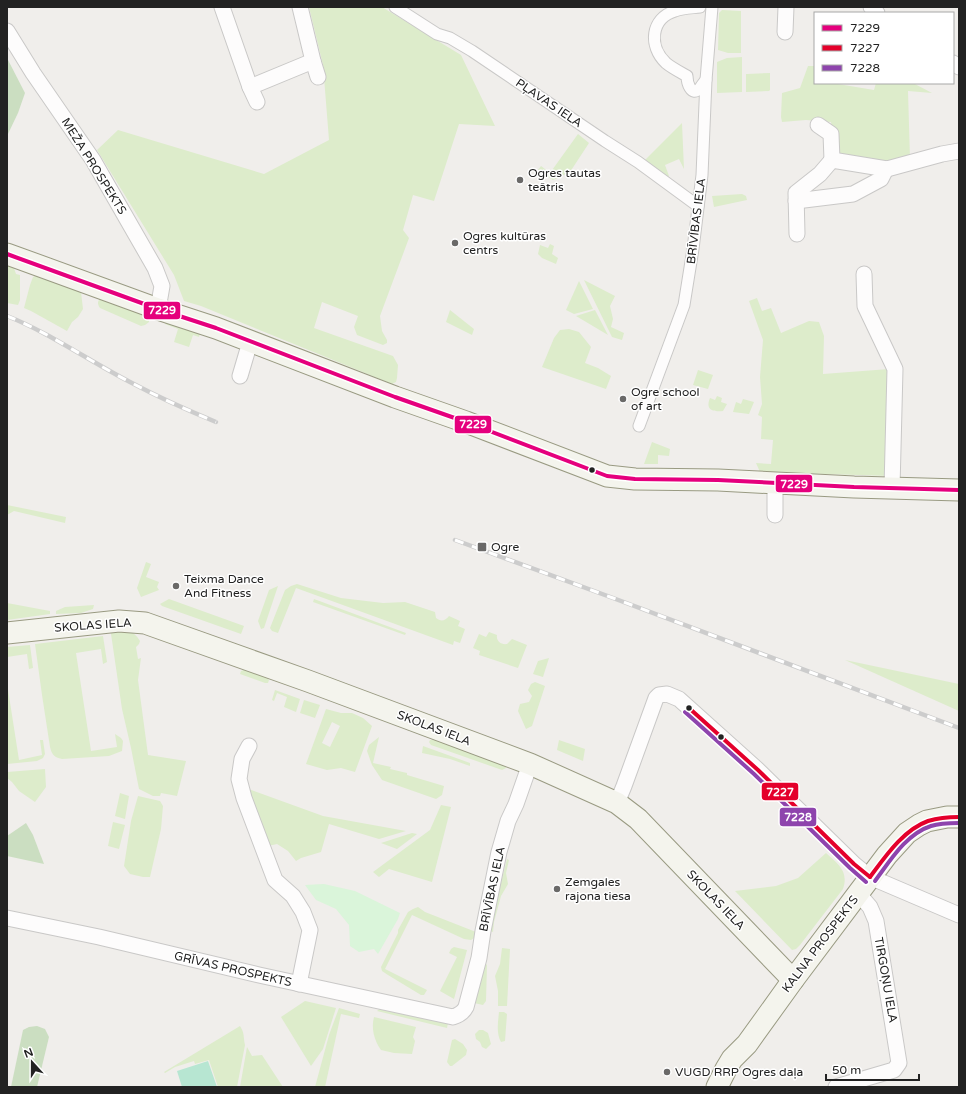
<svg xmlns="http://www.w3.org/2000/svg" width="966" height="1094" font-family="'Varela Round',sans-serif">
<rect width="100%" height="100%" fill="#f0eeeb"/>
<g fill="#ddeccb" fill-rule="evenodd">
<path d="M 309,7 L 382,7 L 461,55 L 495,126 L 459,124 L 434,201 L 413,195 L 403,230 L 409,238 L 380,316 L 382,331 L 387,340 L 387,343 L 383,345 L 357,335 L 354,327 L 358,316 L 322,302 L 314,328 L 393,356 L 398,365 L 397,378 L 396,382 L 392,384 L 201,306 L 184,301 L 174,275 L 97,150 L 118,130 L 264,174 L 329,140 L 323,65 Z"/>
<path d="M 722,10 L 741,11 L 741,53 L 728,53 L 718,50 L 719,13 Z"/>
<path d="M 742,57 L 742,92 L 717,93 L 717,62 L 727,58 Z"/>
<path d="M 808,66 L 815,66 L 815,83 L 832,83 L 874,90 L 876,83 L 913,83 L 932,93 L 908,91 L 910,159 L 904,162 L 845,159 L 835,148 L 831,122 L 806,120 L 782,122 L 781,117 L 782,93 L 800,88 Z"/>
<path d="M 770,73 L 770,90 L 769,91 L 746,92 L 746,74 L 747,74 Z"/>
<path d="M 682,123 L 684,169 L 679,159 L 665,165 L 669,176 L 663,179 L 644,165 L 645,160 Z"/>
<path d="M 578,134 L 589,143 L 570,172 L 553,180 L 538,170 L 541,166 L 550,173 Z"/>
<path d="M 742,194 L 746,196 L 747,200 L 714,207 L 712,196 Z"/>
<path d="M 550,244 L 554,246 L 552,254 L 558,258 L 556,264 L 542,258 L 538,254 L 540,245 L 548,248 Z"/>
<path d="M 7,262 L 13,265 L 16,274 L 20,275 L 20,300 L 18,305 L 7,303 Z"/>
<path d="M 37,275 L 81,292 L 83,309 L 78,317 L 72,322 L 67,331 L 31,311 L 24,308 L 30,285 L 33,277 Z"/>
<path d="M 584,280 L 615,296 L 610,306 L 613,319 L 611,327 L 624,333 L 622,340 L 612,337 Z"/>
<path d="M 579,281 L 593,309 L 574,314 L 566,310 Z"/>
<path d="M 102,298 L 149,316 L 149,322 L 145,325 L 141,326 L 100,308 C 97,304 97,300 102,298 Z"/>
<path d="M 757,298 L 762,311 L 771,308 L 781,333 L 809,321 L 819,322 L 824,336 L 823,374 L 889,369 L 889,476 L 760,472 L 756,463 L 771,464 L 773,440 L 761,439 L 762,417 L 758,415 L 762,404 L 760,377 L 763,340 L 749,301 Z"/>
<path d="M 450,310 L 474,329 L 472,335 L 446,322 Z"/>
<path d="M 595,310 L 608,335 L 576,316 Z"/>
<path d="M 167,319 L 201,331 L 199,337 L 193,335 L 189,347 L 174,342 L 178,329 L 165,324 Z"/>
<path d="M 569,329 L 579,332 L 591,347 L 585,363 L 598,368 L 611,376 L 606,389 L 542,367 L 554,338 L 560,330 Z"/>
<path d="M 698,370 L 713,375 L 708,389 L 693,385 Z"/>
<path d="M 717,396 L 722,398 L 721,402 L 727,404 L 723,411 C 713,412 705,410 710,398 L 715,400 Z"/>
<path d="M 743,399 L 754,402 L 749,414 L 733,412 L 736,402 L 741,404 Z"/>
<path d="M 652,442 L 670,449 L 669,456 L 658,455 L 658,464 L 644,464 Z"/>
<path d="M 7,505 L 66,517 L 65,523 L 14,511 L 7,515 Z"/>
<path d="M 146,562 L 151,564 L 146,577 L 159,582 L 157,587 L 159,590 L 141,597 L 137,588 Z"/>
<path d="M 297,584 L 341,598 L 383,603 L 405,602 L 435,612 L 436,618 C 441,622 445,621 449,616 L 460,621 L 458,626 L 465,629 L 460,643 L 454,641 L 453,645 L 296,588 L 278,633 L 272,631 L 270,628 L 285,590 L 291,586 Z"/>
<path d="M 278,586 L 264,628 L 261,629 L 258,621 L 269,590 Z"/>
<path d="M 169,599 L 244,626 L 241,634 L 162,606 L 160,604 Z"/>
<path d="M 314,599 L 406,633 L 405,635 L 313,602 Z"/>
<path d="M 7,603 L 50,611 L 50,614 L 7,620 Z"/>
<path d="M 94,605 L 93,609 L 81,613 L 56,614 L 56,611 L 65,607 Z"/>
<path d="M 110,627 C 123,628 133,629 140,641 L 139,644 L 136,647 L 138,659 L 141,658 L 138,680 L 148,755 L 186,761 L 177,796 L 161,793 L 160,796 L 153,796 L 139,789 L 131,748 L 122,709 Z"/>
<path d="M 489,632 L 497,635 C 496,641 501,645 507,644 L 512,639 L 527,645 L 518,668 L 479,655 L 480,651 L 473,648 L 479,634 L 486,637 Z"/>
<path d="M 103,636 L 107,662 L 103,664 L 101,649 L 76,653 L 91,751 L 117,747 L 115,734 L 121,738 L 123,741 L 122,751 L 109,756 L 62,759 C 54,757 52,755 50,747 L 42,695 L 35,644 Z"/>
<path d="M 30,645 L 33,668 L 29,669 L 27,654 L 7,657 L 7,647 Z"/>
<path d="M 549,658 L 543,677 L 533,674 L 538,661 Z"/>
<path d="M 845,660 L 959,684 L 959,711 Z"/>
<path d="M 246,669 L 266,676 L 269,680 L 268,683 L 265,683 L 240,674 L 241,671 Z"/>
<path d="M 535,682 L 545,686 L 532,726 L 526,729 L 518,711 L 520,704 L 529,702 L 532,696 L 528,690 L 531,684 Z"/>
<path d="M 7,683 L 19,760 L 42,755 L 40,740 L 43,740 L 45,754 L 43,758 L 37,761 L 7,764 Z"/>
<path d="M 275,690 L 300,699 L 296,712 L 284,707 L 287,697 L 277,693 L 274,701 L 272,700 Z"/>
<path d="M 304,700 L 320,705 L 315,718 L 300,713 Z"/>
<path d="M 326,709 L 341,713 L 352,713 L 363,718 L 372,726 L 355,772 L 341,768 L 327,770 L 306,764 ZM 332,722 L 340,726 L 330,747 L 322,743 Z"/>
<path d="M 379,737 L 373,763 L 391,767 L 390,769 L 407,773 L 407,775 L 444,786 L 442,795 L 436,799 L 382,780 L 372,765 L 367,751 L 369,745 Z"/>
<path d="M 430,740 L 441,740 L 507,763 L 506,768 L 502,770 L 431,745 L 429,742 Z"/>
<path d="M 559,740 L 585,749 L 583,761 L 557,750 Z"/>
<path d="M 423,746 L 470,763 L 470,766 L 450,759 L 422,753 Z"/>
<path d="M 45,769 L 46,787 L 35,802 L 19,791 L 12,782 L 7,778 L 7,772 Z"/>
<path d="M 246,788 L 323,816 L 406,831 L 379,839 L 329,824 L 321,852 L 301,858 L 296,861 L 288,851 L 277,844 L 268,846 Z"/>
<path d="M 120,793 L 129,796 L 125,819 L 115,816 Z"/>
<path d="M 138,796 L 160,801 L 163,806 L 161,829 L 150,877 L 143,877 L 130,874 L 124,866 L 131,821 Z"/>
<path d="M 441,805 L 451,807 L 432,882 L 389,869 L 379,877 L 373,872 L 430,830 Z"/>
<path d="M 113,822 L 125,825 L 119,849 L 108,846 Z"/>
<path d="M 412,833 L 417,834 L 397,849 L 381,843 Z"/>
<path d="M 826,853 C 838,864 849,871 843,889 L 800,945 L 796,949 L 792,950 L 735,891 L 776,886 L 798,878 Z"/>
<path d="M 507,859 L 509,860 L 506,873 L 508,884 L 501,896 L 494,922 L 493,932 L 490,931 L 491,922 Z"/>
<path d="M 418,907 L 425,912 L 476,932 L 474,938 L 471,940 L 464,939 L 412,915 L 385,969 L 427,990 L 424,995 L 421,995 L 388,975 L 382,971 L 381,967 L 398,933 L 398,930 L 408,912 L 413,909 Z"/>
<path d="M 454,947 L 467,950 L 454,999 L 440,991 L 457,957 L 449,953 L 451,949 Z"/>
<path d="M 502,948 L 510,949 L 507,1006 L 498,1006 L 498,991 L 495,976 L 500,964 Z"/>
<path d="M 485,963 L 487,965 L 486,1001 L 483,1005 L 474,1003 Z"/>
<path d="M 305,1001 L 336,1008 L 323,1049 L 311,1066 L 281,1017 Z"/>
<path d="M 382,1007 L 448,1023 L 447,1028 L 377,1011 Z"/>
<path d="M 339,1008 L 360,1014 L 359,1018 L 341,1014 L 325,1087 L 315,1087 L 329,1035 Z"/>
<path d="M 499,1012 L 504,1012 L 507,1014 L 505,1041 L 501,1042 C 496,1033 498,1022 499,1012 Z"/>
<path d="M 374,1017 L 416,1027 L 413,1037 L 415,1041 L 412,1054 L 394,1053 L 381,1050 C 374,1040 371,1028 374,1017 Z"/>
<path d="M 240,1026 C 245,1034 243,1036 245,1045 L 237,1087 L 218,1087 L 209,1060 L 195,1064 L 194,1061 L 175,1067 L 165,1073 L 164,1072 Z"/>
<path d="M 479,1030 L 483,1030 L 488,1033 L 491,1044 L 486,1049 L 482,1047 L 480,1042 L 476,1039 L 475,1034 Z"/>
<path d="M 455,1039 L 463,1044 L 467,1050 L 466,1055 L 452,1066 L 450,1066 L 447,1062 L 452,1040 Z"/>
<path d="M 247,1047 L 252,1056 L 262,1055 L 283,1087 L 240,1087 Z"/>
</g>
<g fill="#cbdec1">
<path d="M 7,58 L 25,93 L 18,113 L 7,136 Z"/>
<path d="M 26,823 L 33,835 L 44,864 L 7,856 L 7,836 Z"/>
<path d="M 37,1026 L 45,1029 L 49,1037 L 37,1087 L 11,1087 L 23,1030 L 29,1027 Z"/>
</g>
<path fill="#daf5da" d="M 324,884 L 355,891 L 400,913 L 398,919 L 378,954 L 374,949 L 359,952 L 350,946 L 349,925 L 336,909 L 316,900 L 305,885 Z"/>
<path fill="#b7e6d2" d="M 208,1061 L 217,1087 L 182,1087 L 177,1071 Z"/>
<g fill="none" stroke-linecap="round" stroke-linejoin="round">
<g stroke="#c9c8c7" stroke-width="13">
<g id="pedestrian">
<path d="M 395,7 L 437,34 L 450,38 L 472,51 L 605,141 L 638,162 L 698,206"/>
<path d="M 700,7 C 692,8 683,8 675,11 C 651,18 648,46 666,63 C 672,68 680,72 687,76 C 687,82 691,98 700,88 C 702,85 704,82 706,80"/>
<path d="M 639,426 L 684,305 L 693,249 L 702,175 L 706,80 L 712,7"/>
</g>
</g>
<g stroke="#c9c8c7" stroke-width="17">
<g id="minor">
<path d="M 222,7 L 250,87 L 257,102"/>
<path d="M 300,7 L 313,61 L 318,77"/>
<path d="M 871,7 L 877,13"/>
<path d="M 7,31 L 33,73 L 93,160 L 155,268 L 162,286 L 158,309"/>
<path d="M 785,32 L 786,7"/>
<path d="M 953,63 L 959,67"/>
<path d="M 250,87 L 313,61"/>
<path d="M 818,125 L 831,134 L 832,160"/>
<path d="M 796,201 L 853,194 L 881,179 L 885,171 L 887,169"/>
<path d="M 797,234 L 796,193 L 820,174 L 832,160 L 887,169 L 942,154 L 959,151"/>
<path d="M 864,274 L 865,306 L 895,369 L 892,488"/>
<path d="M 240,376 L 250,342"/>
<path d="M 775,515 L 775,483"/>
<path d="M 249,746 L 242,759 L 239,779 L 244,798 L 275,880 L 293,896 L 303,912 L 310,930 L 299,984"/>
<path d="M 617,803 L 624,786 L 656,698 L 659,695 L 667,694 L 679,699 L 758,770 L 854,864 L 870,877 L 959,915"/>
<path d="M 7,918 L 99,937 L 259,975 L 453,1017 C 459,1015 463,1013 466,1007 L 479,958 L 483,931 L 499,852 L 508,821 L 516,804 L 530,764"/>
<path d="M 836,1087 L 894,1070 L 899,1063 L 876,921 L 870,907 L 858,893"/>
</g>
</g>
<g stroke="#999a82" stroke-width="23">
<g id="secondary">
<path d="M 7,254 L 158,309 L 216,328 L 395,397 L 466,422 L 607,476 L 635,479 L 718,480 L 854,487 L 959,490"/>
<path d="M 7,633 L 119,621 L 145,623 L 308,681 L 530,764 L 617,803 L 638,819 L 793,980"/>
<path d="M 717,1087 L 726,1069 L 732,1059 L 747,1044 L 793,980 L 887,855 L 907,833 L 919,825 L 927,821 L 947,817 L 959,817"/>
</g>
</g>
<use href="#pedestrian" stroke="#fdfcfc" stroke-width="11"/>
<use href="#minor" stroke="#fdfcfc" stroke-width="15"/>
<use href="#secondary" stroke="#f4f4ed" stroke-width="21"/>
<g stroke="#ccc" stroke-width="4.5">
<g id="rail">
<path d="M 7,316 C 50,333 89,361 130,382 C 158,397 187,410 216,422"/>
<path d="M 455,540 L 613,598 L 959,728"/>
</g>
</g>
<use href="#rail" stroke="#fff" stroke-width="3" stroke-dasharray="9" stroke-linecap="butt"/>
<g stroke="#fff" stroke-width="7">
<path id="bus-1" d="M 7,254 L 158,309 L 216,328 L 395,397 L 466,422 L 607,476 L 635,479 L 718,480 L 854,487 L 959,490"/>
</g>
<g stroke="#fff" stroke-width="7">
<g id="bus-2">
<path d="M 689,708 L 758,770 L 854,864 L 870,877"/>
<path d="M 870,877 C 885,857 903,830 928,821 C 938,818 949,817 959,817"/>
</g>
</g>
<g stroke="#fff" stroke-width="7">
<g id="bus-3">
<path d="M 685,712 L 754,774 L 850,868 L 866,882"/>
<path d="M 875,881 C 890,861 906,834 931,826 C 940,823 950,823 959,823"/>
</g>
</g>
<use href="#bus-1" stroke="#e5007d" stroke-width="4"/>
<use href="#bus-2" stroke="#e4002b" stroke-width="4"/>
<use href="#bus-3" stroke="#8e44ad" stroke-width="4"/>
</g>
<g fill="#6a6968" stroke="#fff" stroke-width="1.5">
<circle cx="520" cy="180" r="4"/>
<circle cx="455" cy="243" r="4"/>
<circle cx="623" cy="399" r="4"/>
<rect x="477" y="542" width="10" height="10" rx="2"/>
<circle cx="176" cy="586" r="4"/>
<circle cx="557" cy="889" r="4"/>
<circle cx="667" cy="1072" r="4"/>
</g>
<g fill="#222" stroke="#fff" stroke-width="1.5">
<circle cx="592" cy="470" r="3.5"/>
<circle cx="689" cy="708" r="3.5"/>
<circle cx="721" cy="737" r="3.5"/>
</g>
<g text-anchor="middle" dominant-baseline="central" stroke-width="3" stroke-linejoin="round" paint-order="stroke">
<g font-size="12" fill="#222" stroke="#fff">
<text transform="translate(549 103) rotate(34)">PĻAVAS IELA</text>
<text transform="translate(94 166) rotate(58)">MEŽA PROSPEKTS</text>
<text transform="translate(696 221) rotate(-83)">BRĪVĪBAS IELA</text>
<text transform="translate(93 625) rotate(-4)">SKOLAS IELA</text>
<text transform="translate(434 728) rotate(21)">SKOLAS IELA</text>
<text transform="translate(492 889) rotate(-78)">BRĪVĪBAS IELA</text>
<text transform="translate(716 900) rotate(46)">SKOLAS IELA</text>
<text transform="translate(820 944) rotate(-53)">KALNA PROSPEKTS</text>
<text transform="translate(233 969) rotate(13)">GRĪVAS PROSPEKTS</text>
<text transform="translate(886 980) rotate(80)">TIRGOŅU IELA</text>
</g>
<g font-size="12" fill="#222" stroke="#fff" text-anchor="start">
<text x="528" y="173">Ogres tautas<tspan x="528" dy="14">teātris</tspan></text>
<text x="463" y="236">Ogres kultūras<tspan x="463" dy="14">centrs</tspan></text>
<text x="631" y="392">Ogre school<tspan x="631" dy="14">of art</tspan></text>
<text x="491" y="547">Ogre</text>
<text x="184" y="579">Teixma Dance<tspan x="184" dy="14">And Fitness</tspan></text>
<text x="565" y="882">Zemgales<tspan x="565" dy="14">rajona tiesa</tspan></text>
<text x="675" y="1072">VUGD RRP Ogres daļa</text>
</g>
</g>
<g stroke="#fff" stroke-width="1.5">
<rect x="143" y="301" width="38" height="19" rx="4" fill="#e5007d"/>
<rect x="454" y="415" width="38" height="19" rx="4" fill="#e5007d"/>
<rect x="775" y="474" width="38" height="19" rx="4" fill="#e5007d"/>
<rect x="761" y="782" width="38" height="19" rx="4" fill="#e4002b"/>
<rect x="779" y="807" width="38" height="20" rx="4" fill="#8e44ad"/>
</g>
<g font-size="11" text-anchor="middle" font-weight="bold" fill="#fff">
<text x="162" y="314">7229</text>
<text x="473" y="428">7229</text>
<text x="794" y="488">7229</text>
<text x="780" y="796">7227</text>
<text x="798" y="821">7228</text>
</g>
<rect width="966" height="1094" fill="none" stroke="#222222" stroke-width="16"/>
<rect x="814" y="12" width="140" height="72" fill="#ffffff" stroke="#a7a7a7"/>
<rect x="822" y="25" width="20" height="6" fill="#e5007d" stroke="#a7a7a7"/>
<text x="850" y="32" font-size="12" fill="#222222">7229</text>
<rect x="822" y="45" width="20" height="6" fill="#e4002b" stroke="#a7a7a7"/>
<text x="850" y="52" font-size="12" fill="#222222">7227</text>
<rect x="822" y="65" width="20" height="6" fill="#8e44ad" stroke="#a7a7a7"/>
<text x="850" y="72" font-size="12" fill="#222222">7228</text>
<g transform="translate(32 1062) rotate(339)" stroke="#ffffff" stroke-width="3" paint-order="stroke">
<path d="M0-3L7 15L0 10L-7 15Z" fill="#222222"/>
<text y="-6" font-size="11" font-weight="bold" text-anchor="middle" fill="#222222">N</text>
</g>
<path d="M826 1074v6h93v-6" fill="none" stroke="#222222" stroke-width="2"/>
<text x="832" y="1074" font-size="12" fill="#222222" stroke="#ffffff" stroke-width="3" paint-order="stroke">50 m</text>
</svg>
